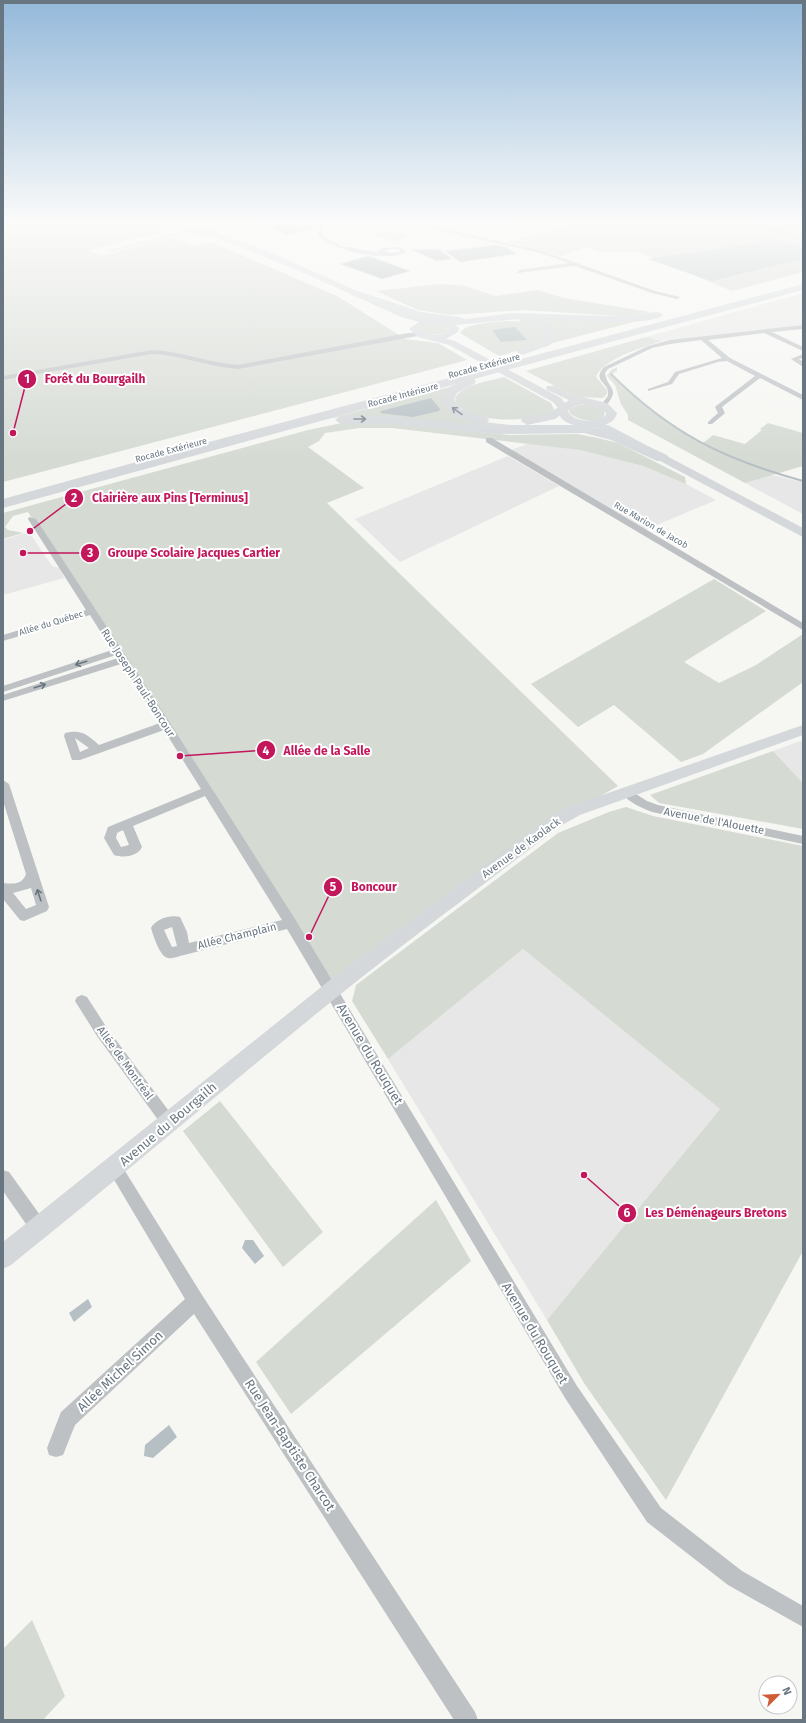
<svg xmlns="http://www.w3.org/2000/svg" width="806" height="1723" font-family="'Fira Sans',sans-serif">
<rect width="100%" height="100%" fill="#f6f6f3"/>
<g fill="#e6e7e6">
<path d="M 329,222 L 375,222 L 371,224 L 373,225 L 352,231 L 336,232 L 326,229 Z"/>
<path d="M 803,293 L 803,325 L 662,341 L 646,337 Z"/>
<path d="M 530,443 L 580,450 L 643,466 L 686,484 L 716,500 L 645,530 L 511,450 Z"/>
<path d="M 508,456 L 559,486 L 400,562 L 355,519 Z"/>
<path d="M 772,475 L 803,482 L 803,514 L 745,483 Z"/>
<path d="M 29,532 L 52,566 L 60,568 L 64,578 L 3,595 L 3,540 Z"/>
<path d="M 803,740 L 803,783 L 773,751 Z"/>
<path d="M 523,949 L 720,1109 L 547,1320 L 388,1059 Z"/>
</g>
<g fill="#d5dad3">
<path d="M 3,222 L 167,222 L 175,226 L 174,229 L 89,250 L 101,256 L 174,237 L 196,246 L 211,242 L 339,297 L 405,339 L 438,343 L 467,360 L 3,482 Z"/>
<path d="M 578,222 L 803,222 L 803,272 L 732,291 L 638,252 L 602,252 L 586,247 L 562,256 L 507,242 Z"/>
<path d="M 381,230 L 412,236 L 408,236 L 396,242 L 369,235 Z"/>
<path d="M 175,233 L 179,234 L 111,252 L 106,251 Z"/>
<path d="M 440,284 L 465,286 L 495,296 L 538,290 L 564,298 L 650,312 L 620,316 L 522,310 L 451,315 L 418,310 L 376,291 Z"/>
<path d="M 508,318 L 645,319 L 549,344 L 555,336 C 554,321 520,319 508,318 Z"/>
<path d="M 507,321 L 528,322 L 547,331 L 546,338 L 536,345 L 499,356 L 460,333 C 465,323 496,322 507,321 Z"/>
<path d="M 430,324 L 441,324 L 449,330 C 441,336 427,336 419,330 L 424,325 Z"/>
<path d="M 646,337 L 662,341 C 644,347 602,359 596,377 L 607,390 L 607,394 L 603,398 L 576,397 L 526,371 Z"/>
<path d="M 617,367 L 617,371 L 612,374 L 650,410 L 682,432 L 703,443 L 713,435 L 745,444 L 762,430 L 760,429 L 768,423 L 803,433 L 803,466 L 745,483 L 628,420 L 628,415 L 621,404 L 615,385 L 607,376 L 611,370 Z"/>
<path d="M 504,377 L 551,403 L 554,409 C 539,424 459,425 455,398 C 463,384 490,381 504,377 Z"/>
<path d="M 457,385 L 444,400 L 476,421 L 511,425 L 487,426 L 350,417 L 332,418 Z"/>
<path d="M 588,404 L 599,406 L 605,411 L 604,416 C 594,423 578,421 570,413 L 569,409 L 578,405 Z"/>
<path d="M 383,422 L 510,435 L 577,434 L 598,438 L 618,443 L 685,477 L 686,484 L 643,466 L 580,450 L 392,428 L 360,428 L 325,433 L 319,441 L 308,447 L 364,488 L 327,503 L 618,786 L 574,811 L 332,990 L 28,512 L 13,516 L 5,527 L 8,530 L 23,533 L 3,539 L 3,513 L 308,430 L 342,423 Z"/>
<path d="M 714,579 L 766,611 L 684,662 L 719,683 L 756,665 L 803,634 L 803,682 L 703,754 L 681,762 L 614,705 L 578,727 L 531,684 Z"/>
<path d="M 773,751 L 803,783 L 803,829 L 659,803 L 650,795 Z"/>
<path d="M 626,807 L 653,816 L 803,846 L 803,1251 L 666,1500 L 584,1383 L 547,1320 L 720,1109 L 523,949 L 388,1059 L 352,1001 L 356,985 L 558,833 L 609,812 Z"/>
<path d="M 220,1101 L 323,1232 L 283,1267 L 183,1131 Z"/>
<path d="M 436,1200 L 471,1261 L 291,1414 L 256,1362 Z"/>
<path d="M 32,1620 L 65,1696 L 43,1720 L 3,1720 L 3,1649 Z"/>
</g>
<g fill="#b6c0c4">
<path d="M 777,240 L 803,246 L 803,259 L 711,281 L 648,259 Z"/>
<path d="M 515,327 L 527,340 L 501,342 L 492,330 Z"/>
<path d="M 431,398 L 440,409 L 439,411 L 413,417 L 380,413 L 381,411 Z"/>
<path d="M 245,1240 L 253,1240 L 264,1256 L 255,1264 L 242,1248 Z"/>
<path d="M 88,1299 L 92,1307 L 74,1322 L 69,1313 Z"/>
<path d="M 169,1425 L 177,1437 L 153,1458 L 144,1456 L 145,1445 Z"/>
</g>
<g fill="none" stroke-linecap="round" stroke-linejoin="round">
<path stroke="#b6c0c4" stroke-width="1.5" d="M 753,222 L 803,241"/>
<path stroke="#b6c0c4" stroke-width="2" d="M 611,374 C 670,433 723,459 803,481"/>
</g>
<g fill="#a5acb1" stroke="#d7d7d5">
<path d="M 265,222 L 317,222 L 317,228 L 285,235 Z"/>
<path d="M 495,245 L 506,247 L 517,254 L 460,262 L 445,251 Z"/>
<path d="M 439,249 L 452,259 L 437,261 L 412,250 Z"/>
<path d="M 367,256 L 372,257 L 410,271 L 382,279 L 340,264 Z"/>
</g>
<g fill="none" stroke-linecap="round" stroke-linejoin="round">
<g fill="#bdc1c4" fill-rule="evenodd">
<path d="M 319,222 L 323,222 L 321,234 L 341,246 L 377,252 L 382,248 L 400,247 L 407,252 C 387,263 333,251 317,235 ZM 392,249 L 399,249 L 401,251 L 392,253 L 384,251 Z"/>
<path d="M 402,222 L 412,222 L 543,251 L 655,291 L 680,297 L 677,299 L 652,293 L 575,266 L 517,273 L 519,270 L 569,263 L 540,253 Z"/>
<path d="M 803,325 L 803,329 L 772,332 L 803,347 L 803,351 L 764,333 L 708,340 L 730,358 L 803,395 L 803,400 L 760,378 L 722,407 L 725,413 L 724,414 L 712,424 L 708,424 L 708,422 L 718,413 L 715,407 L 716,406 L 755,376 L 727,361 L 718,362 L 679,374 L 672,384 L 648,391 L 648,389 L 668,382 L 675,372 L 722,358 L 701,340 L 670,344 L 652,348 L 608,369 L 605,373 C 608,391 621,387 606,406 L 601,405 C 603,402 607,398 608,395 C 610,382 591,382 604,367 L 648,346 L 670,340 Z"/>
<path d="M 408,333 L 420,333 L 423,335 L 238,369 C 209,367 181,355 152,354 L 3,380 L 3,376 L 152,350 C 181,351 209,363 238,365 Z"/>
<path d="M 803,354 L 803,358 L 799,359 L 803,362 L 803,367 L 791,359 Z"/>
<path d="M 486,438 L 492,438 L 803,623 L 803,630 L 486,442 Z"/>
<path d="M 29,517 L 36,519 L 170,723 L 295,919 L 577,1386 L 661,1508 L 742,1571 L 803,1606 L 803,1627 L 728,1585 L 647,1522 L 565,1398 L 287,929 L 184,955 C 179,956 173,959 168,958 C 160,957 153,935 151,928 C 155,919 171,914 180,917 L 187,932 L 189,943 L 282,920 L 205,796 L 133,826 L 142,847 C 137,857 123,858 114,855 L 104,838 L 108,827 L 201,789 L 164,730 L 80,760 L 72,760 L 64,736 L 65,733 C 81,729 87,734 99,745 L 160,723 L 121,664 L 3,701 L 3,695 L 118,658 L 116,655 L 3,692 L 3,686 L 112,650 L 90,615 L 3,641 L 3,635 L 86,610 L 28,519 ZM 75,738 L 89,748 L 80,752 ZM 123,830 L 129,845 L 121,847 L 116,838 L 117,833 ZM 172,927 L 177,946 L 172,947 L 164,930 Z"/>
<path d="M 3,780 L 9,784 L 49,907 L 47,911 L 24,921 L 20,920 L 3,899 L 3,883 C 13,884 22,885 26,874 L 3,801 ZM 31,888 L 36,905 L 26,909 L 13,893 Z"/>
<path d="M 628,789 L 647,801 L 658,805 L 803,836 L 803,844 L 652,812 C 642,808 629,803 622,793 L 624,790 Z"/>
<path d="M 82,995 L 87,997 L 107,1028 L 174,1118 L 176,1123 L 174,1128 L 169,1130 L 164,1128 L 97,1036 L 75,1001 L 77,997 Z"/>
<path d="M 115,1160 L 120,1163 L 202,1295 L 475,1712 L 478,1720 L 454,1720 L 194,1314 L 75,1425 L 63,1455 L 56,1457 L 49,1455 L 47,1448 L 61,1412 L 185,1299 L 110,1173 L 107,1168 L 110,1163 Z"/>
<path d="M 3,1170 L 9,1172 L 45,1222 L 47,1228 L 45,1234 L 39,1236 L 33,1234 L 3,1191 Z"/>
</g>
<g fill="#d5d8db" fill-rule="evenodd">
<path d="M 590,420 L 610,426 L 803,528 L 803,537 L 602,430 L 587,425 L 585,423 Z"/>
<path d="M 803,725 L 803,735 L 580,815 L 557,828 C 484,885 409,939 337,997 C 227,1086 121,1177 11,1265 L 3,1269 L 3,1242 L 325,984 L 545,820 L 568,807 Z"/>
</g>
<path fill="#d5d8db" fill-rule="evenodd" d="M 231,222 L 242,222 L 216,233 C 282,253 342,287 406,312 C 421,319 438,317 453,323 L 459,328 L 458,332 L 446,339 L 455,341 L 561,398 L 565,403 L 569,400 L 547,390 L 546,388 L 547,386 L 555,386 L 570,394 L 607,403 L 617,413 C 613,431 579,429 566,422 C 561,419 559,415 557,410 L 558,408 L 553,402 L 449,345 L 418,337 L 409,329 L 419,322 L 401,317 L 311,276 L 233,244 L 213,237 L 187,234 L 181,228 L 185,226 L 192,230 L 211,230 ZM 426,325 L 439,325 L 449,329 C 443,337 426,336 419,329 ZM 583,404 L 596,406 L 606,412 L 606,415 C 596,422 574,424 568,411 L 574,406 Z"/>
<g fill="#d5d8db" fill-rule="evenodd">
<path d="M 803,284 L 803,290 L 474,379 L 476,381 L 474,384 L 457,393 L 454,399 L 461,409 L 488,418 L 489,421 L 483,425 L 584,425 L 621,434 L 667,455 L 669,458 L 667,461 L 657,461 L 611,440 L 584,433 L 499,434 L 390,424 L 341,424 L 335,420 L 341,416 L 390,416 L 482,425 C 465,421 448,417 442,399 L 448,388 L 456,384 L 3,508 L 3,499 L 194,446 Z"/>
<path d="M 355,290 L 421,312 L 460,317 L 465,319 L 514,313 L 608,316 L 658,312 L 663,315 C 652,328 556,319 535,319 L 549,324 L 557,337 L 550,345 L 522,355 L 516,352 L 518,350 L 542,341 L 546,336 L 541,329 L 520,322 L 519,319 L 445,326 L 441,325 L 440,322 L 403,314 L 351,295 L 350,293 L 351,291 Z"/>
<path d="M 562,406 L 568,410 L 555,419 L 527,425 L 521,421 L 522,418 L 547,413 Z"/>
</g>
</g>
<defs><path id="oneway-shaft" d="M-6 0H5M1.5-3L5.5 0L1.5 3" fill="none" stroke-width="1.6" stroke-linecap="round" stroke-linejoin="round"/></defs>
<g stroke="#78858e">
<use href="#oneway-shaft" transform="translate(457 411) rotate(-145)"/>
<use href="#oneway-shaft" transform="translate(360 419)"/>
</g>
<g stroke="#687681">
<use href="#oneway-shaft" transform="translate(81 663) rotate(162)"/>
<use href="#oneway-shaft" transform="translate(40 686) rotate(-18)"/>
<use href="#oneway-shaft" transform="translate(39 895) rotate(-108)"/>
</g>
<linearGradient id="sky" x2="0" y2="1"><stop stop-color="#94b9da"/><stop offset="0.48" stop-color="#fbfbfa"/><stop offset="1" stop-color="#fbfbfa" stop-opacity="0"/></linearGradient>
<rect width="806" height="463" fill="url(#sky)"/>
<g text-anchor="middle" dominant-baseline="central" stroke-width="4" stroke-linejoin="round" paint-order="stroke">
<g font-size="9" fill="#687681" stroke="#fff">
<text transform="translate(484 366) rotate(-15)">Rocade Extérieure</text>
<text transform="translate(403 395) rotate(-15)">Rocade Intérieure</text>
<text transform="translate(171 450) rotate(-15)">Rocade Extérieure</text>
<text transform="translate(651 525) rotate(30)">Rue Marion de Jacob</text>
<text transform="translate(51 623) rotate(-17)">Allée du Québec</text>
</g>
<g font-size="11" fill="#687681" stroke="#fff">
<text transform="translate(138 683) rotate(57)">Rue Joseph Paul-Boncour</text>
<text transform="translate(714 821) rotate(11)">Avenue de l'Alouette</text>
<text transform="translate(521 848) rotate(-36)">Avenue de Kaolack</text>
<text transform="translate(237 936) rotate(-14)">Allée Champlain</text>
<text transform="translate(125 1063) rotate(54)">Allée de Montréal</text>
</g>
<g font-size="13" fill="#687681" stroke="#fff">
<text transform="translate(370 1054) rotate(59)">Avenue du Rouquet</text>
<text transform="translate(168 1124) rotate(-40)">Avenue du Bourgailh</text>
<text transform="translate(535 1333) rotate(59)">Avenue du Rouquet</text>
<text transform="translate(120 1371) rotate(-43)">Allée Michel Simon</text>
<text transform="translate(290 1445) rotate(57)">Rue Jean-Baptiste Charcot</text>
</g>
</g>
<path fill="none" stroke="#c2185b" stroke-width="1.5" d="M13 433L27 379M30 531L74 498M23 553L90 553M180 756L266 750M309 937L333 887M584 1175L627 1213"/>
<g fill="#c2185b" stroke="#fff" stroke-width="1.5">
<circle cx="13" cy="433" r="4"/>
<circle cx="30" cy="531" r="4"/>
<circle cx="23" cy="553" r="4"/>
<circle cx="180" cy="756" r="4"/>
<circle cx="309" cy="937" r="4"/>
<circle cx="584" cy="1175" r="4"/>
<circle cx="27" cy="379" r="10"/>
<circle cx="74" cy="498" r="10"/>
<circle cx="90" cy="553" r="10"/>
<circle cx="266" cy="750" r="10"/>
<circle cx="333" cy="887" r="10"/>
<circle cx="627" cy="1213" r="10"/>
</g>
<g font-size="12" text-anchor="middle" font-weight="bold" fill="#fff">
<text x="27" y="383">1</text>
<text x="74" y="502">2</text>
<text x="90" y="557">3</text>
<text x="266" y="755">4</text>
<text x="333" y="891">5</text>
<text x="627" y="1217">6</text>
</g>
<g font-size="12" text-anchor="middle" font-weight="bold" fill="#c2185b" stroke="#fff" stroke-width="4" stroke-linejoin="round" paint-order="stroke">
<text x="95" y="383">Forêt du Bourgailh</text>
<text x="170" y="502">Clairière aux Pins [Terminus]</text>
<text x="194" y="557">Groupe Scolaire Jacques Cartier</text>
<text x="327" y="755">Allée de la Salle</text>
<text x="374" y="891">Boncour</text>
<text x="716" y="1217">Les Déménageurs Bretons</text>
</g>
<rect width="806" height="1723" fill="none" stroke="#687681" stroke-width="8"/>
<g transform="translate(778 1695) rotate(66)"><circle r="19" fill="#ffffff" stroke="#c3c8cd"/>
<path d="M0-3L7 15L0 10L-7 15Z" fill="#cf5b39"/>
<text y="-6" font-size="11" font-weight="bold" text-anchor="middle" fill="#687681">N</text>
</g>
</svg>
